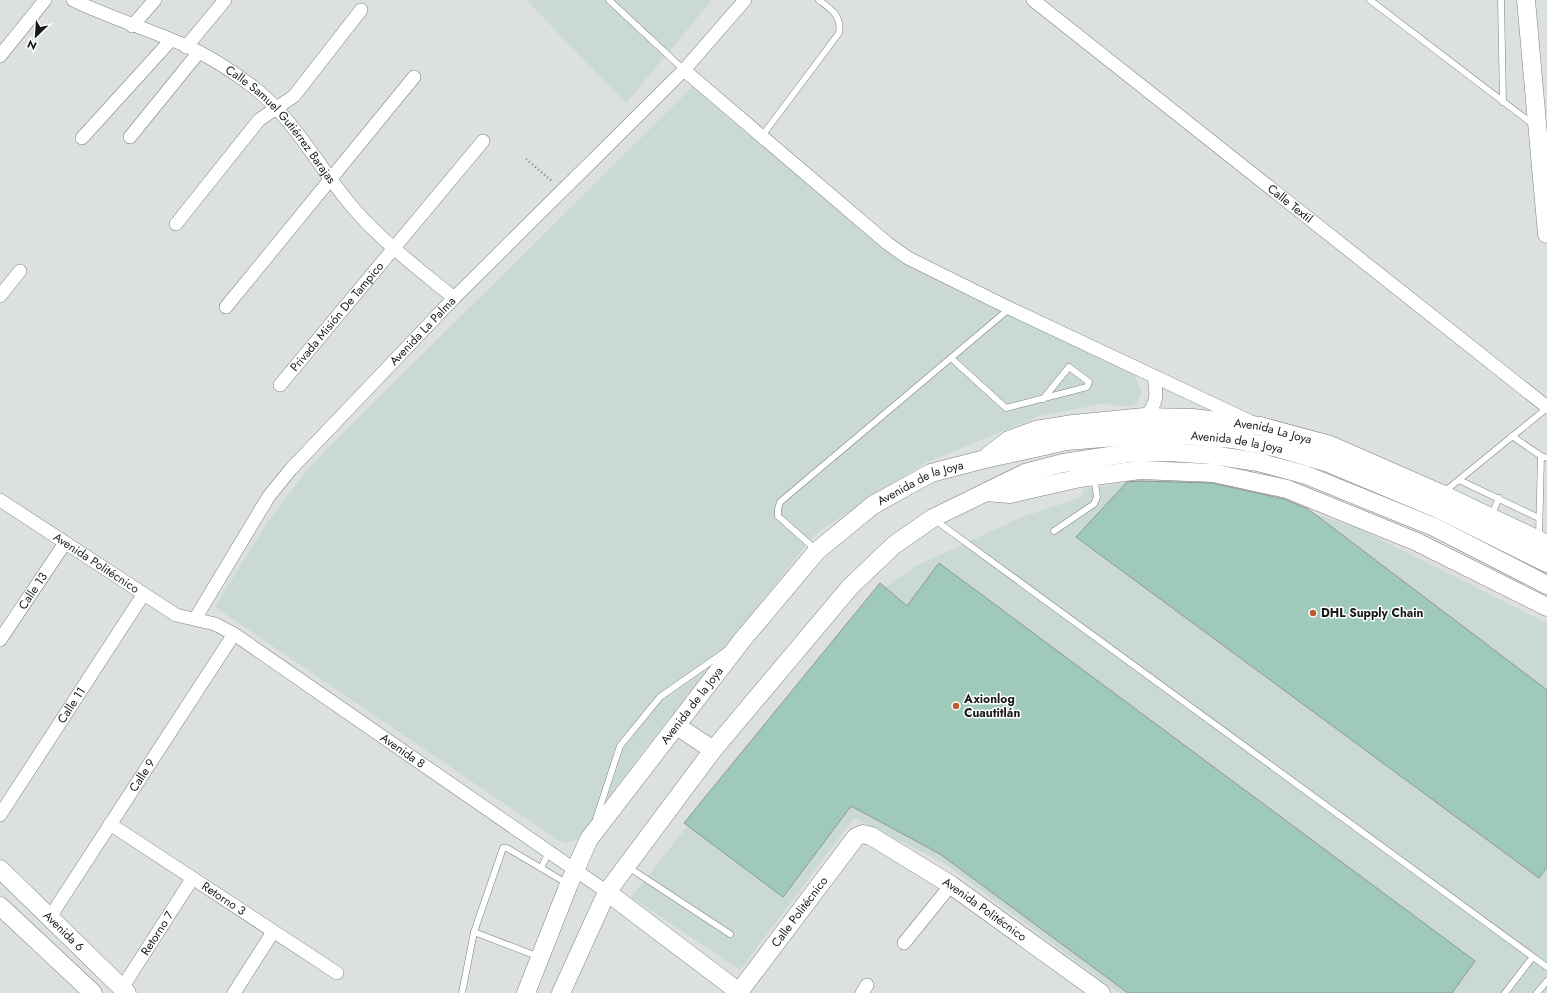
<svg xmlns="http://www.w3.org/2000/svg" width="1547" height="993" font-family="Jost,sans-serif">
<rect width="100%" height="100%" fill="#dce1df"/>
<g fill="#cbd9d3">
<path d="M 526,0 L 712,0 L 626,103 Z"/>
<path d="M 694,85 L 897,257 L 1134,375 L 1142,391 L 1137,404 L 1128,407 L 1107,403 L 1040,416 L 923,464 L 815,534 L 644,750 L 577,840 L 566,843 L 558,840 L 215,607 L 266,524 L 311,465 Z"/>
<path d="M 1155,478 L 1227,485 L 1358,528 L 1547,623 L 1547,993 L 1119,993 L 944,863 L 854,818 L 740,970 L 631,897 L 839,636 L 888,585 L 916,566 L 1022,517 L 1082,497 L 1084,489 Z"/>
</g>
<g fill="#9fc9b8" stroke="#919694">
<path d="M 1140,481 L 1212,483 L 1284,499 L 1308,509 L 1547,690 L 1547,867 L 1539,878 L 1076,537 L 1127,482 Z"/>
<path d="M 939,563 L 1475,961 L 1452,993 L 1128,993 L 940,854 L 851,806 L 783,897 L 684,823 L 880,583 L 907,606 Z"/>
</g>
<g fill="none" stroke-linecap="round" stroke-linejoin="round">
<g stroke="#7d8280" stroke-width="7">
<g id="lane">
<path d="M 609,0 L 684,70"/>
<path d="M 1370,0 L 1534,125"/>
<path d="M 1501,0 L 1503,102"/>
<path d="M 762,136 L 839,33 C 842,16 832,10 819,0"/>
<path d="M 951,358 L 1006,408 L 1087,387 L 1089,382 L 1069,367 L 1043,399"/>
<path d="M 1512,436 L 1541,456"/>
<path d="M 1459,480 L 1539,518"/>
<path d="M 1444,492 L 1547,408"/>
<path d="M 1491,516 L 1499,498"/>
<path d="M 935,520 L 1547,967"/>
<path d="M 1054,531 L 1094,504 L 1097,497 L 1094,477"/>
<path d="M 1539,537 L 1541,456 L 1547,458"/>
<path d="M 816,550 L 778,516 L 778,509 L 780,502 L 1009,309"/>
<path d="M 596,819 L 620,746 L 660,697 L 726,651"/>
<path d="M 628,867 L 730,934"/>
<path d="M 541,868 L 549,852"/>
<path d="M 474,932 L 503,848 L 507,848 L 568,884"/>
<path d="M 462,993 L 474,932 L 539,957"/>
<path d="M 1505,993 L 1532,958"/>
<path d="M 1537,993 L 1547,981"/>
</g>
</g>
<g stroke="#7d8280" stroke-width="14">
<g id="street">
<path id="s1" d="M 73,0 C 114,20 159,32 199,52 C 218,62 236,74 252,86 C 295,119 320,170 355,210 C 384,243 420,270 454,298"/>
<path id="s2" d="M 1033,0 L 1547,407"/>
<path d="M 132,26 L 155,0"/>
<path d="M 186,47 L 225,0"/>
<path d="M 0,56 L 45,0"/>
<path d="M 684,70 L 887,243 L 908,258 L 1009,308 L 1249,421"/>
<path d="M 130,137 L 199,52"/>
<path d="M 82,138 L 171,40"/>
<path d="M 176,224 L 259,120 L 294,96 L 361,10"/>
<path d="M 0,296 L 20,271"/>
<path d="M 226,307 L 414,77"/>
<path id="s3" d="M 280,385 L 483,141"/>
<path d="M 1145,417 C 1158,403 1157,395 1154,376"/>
<path id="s4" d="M 0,500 L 176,615 L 215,624 L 234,634 L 607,892"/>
<path id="s5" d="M 195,619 L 269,496 L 291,469 L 454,298 L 684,70 L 745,0"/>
<path id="s6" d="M 0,640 L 65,543"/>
<path id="s7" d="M 0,815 L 143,595"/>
<path id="s8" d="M 110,824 L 337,973"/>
<path id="s9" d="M 50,917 L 234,634"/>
<path d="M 904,943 L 951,885"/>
<path id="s10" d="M 122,988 L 192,879"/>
<path d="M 234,993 L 273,932"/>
<path d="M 862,993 L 867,985"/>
</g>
</g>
<g stroke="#7d8280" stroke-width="19">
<g id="secondary">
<path d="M 1526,0 L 1547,234"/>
<path id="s11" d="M 988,456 L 1009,440 L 1036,430 L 1073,424 L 1145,417 L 1193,418 L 1260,426 L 1330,445 L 1442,494 L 1547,544"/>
<path d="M 986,492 L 1010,494 L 1080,478 L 1140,470 L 1213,473 L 1287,489 L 1417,542 L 1547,607"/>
<path d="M 677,726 L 713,750"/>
<path id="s12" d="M 0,869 L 127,993"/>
<path id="s13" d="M 607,892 L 739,992 L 856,837 L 863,834 L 871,836 L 951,885 L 1101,993"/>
<path d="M 0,906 L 93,993"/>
<path id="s14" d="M 526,993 L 569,884 L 589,839 L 743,639 L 817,551 L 873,505 L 931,473 L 985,459 L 1067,441 L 1140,435 L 1184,435 L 1232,439 L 1278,448 L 1326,462 L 1438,509 L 1547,563"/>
<path d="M 561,993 L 607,892 L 713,750 L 850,587 L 894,545 L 933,518 L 1025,473 L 1063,463 L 1129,453 L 1169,452 L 1212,455 L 1258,462 L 1306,475 L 1434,527 L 1547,585"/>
</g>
</g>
<path stroke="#808482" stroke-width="2.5" stroke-dasharray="1 3" stroke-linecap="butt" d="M 526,159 L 553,182"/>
<use href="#lane" stroke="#fff" stroke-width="6"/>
<use href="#street" stroke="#fff" stroke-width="13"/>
<use href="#secondary" stroke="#fff" stroke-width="18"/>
</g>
<g fill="#c15b2e" stroke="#fff" stroke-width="1.5">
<circle cx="1313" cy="613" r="4"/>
<circle cx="956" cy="706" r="4"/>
</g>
<g text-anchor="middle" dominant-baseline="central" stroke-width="3" stroke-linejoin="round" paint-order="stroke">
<g font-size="12" fill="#191b1a" stroke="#fff">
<text stroke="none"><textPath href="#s1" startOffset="247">Calle Samuel Gutiérrez Barajas</textPath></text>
<text stroke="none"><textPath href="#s2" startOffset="328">Calle Textil</textPath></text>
<text stroke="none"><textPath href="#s3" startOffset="89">Privada Misión De Tampico</textPath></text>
<text stroke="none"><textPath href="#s5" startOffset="369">Avenida La Palma</textPath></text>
<text stroke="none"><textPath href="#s11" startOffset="294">Avenida La Joya</textPath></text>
<text stroke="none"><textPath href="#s14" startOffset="983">Avenida de la Joya</textPath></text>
<text stroke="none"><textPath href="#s14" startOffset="659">Avenida de la Joya</textPath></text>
<text stroke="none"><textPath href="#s4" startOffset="115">Avenida Politécnico</textPath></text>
<text stroke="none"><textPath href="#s6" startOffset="59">Calle 13</textPath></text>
<text stroke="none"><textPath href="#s7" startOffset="131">Calle 11</textPath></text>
<text stroke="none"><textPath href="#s14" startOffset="335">Avenida de la Joya</textPath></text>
<text stroke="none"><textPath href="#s4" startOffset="477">Avenida 8</textPath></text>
<text stroke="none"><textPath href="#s9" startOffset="169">Calle 9</textPath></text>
<text stroke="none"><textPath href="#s8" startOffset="136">Retorno 3</textPath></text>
<text stroke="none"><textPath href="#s13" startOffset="511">Avenida Politécnico</textPath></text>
<text stroke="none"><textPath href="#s13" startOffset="266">Calle Politécnico</textPath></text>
<text stroke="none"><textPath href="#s12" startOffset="89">Avenida 6</textPath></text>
<text stroke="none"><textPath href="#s10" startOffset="65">Retorno 7</textPath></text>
</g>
<g font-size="12" font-weight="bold" fill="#191b1a" stroke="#fff" text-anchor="start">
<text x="1321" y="613">DHL Supply Chain</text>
<text x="964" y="699">Axionlog<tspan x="964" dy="14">Cuautitlán</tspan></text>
</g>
</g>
<g transform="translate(36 36) rotate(205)" stroke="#ffffff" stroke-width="3" paint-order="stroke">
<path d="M0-3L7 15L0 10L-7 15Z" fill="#191b1a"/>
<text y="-6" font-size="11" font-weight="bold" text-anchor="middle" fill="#191b1a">N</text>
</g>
</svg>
